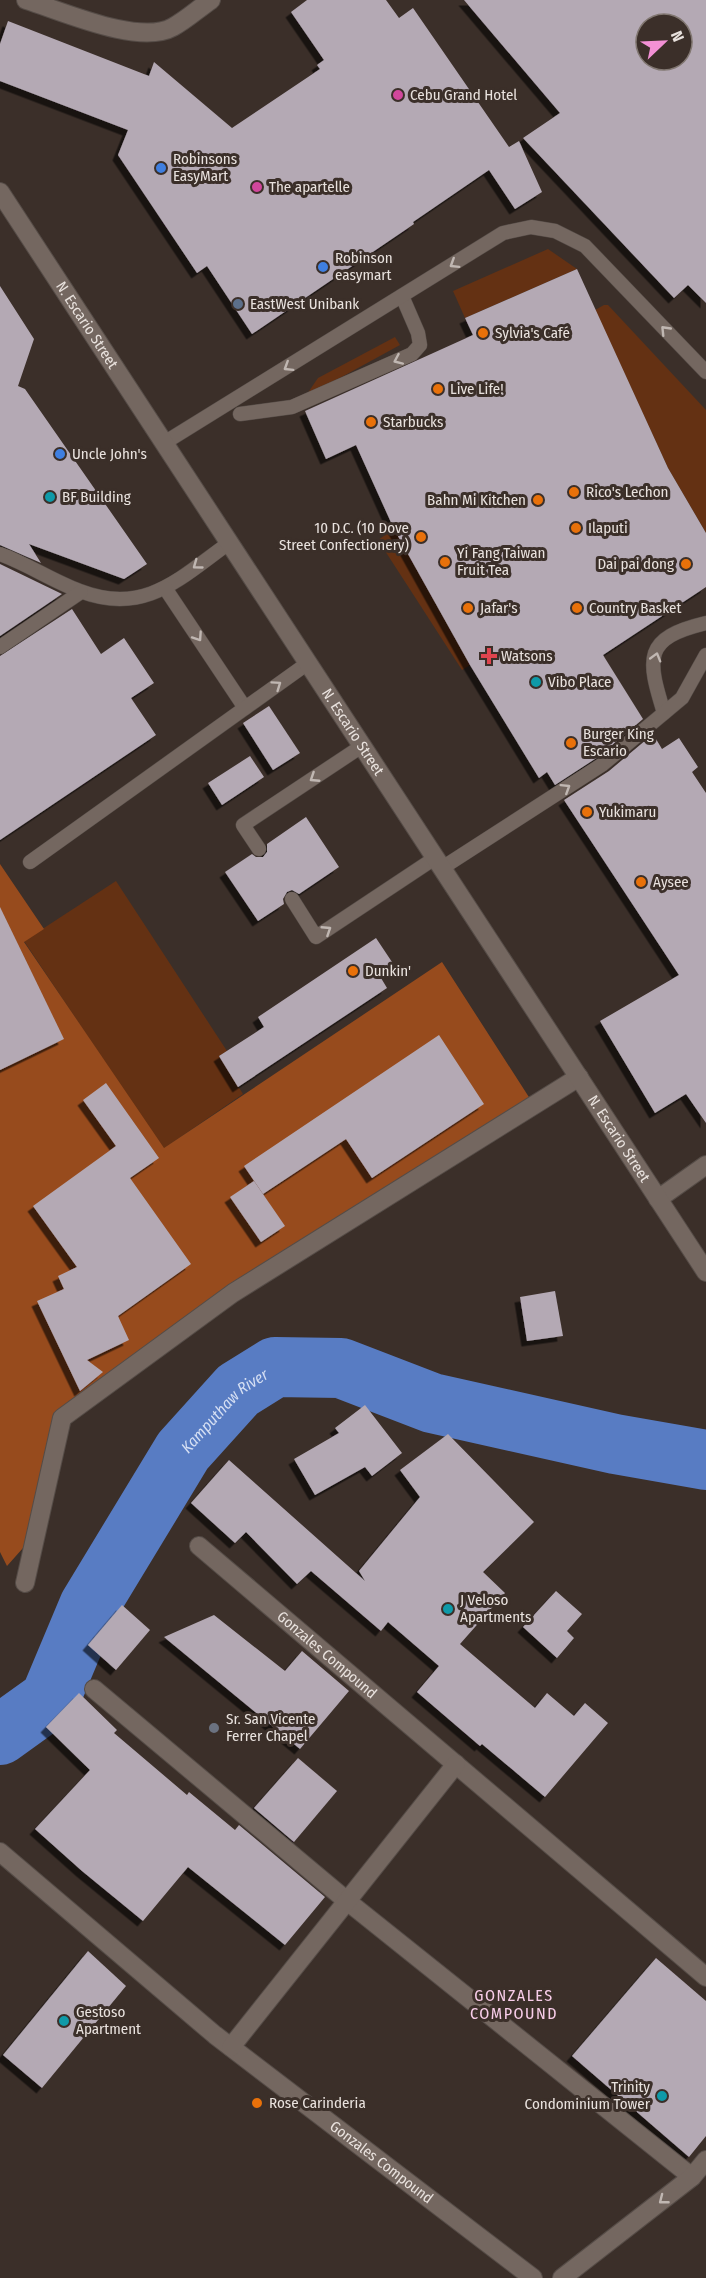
<svg xmlns="http://www.w3.org/2000/svg" width="706" height="2278" font-family="'Fira Sans Condensed',sans-serif">
<defs>
<filter id="shadow"><feDropShadow dx="-5.5" dy="5.5" stdDeviation="0" flood-color="#0009"/></filter>
</defs>
<rect width="100%" height="100%" fill="#3b2f29"/>
<g fill="#643113">
<path d="M 548,249 L 577,269 L 465,318 L 453,291 Z"/>
<path d="M 604,305 L 608,305 L 706,410 L 706,533 L 668,468 L 595,310 Z"/>
<path d="M 395,337 L 400,345 L 305,397 L 318,378 Z"/>
<path d="M 394,529 L 470,665 L 462,670 L 378,540 Z"/>
<path d="M 116,881 L 227,1051 L 219,1056 L 243,1094 L 163,1149 L 24,941 Z"/>
</g>
<path fill="#974b1d" d="M 0,864 L 44,929 L 24,942 L 164,1148 L 442,962 L 534,1105 L 254,1279 L 51,1426 L 31,1539 L 7,1566 L 0,1552 Z"/>
<g fill="none" stroke-linecap="round" stroke-linejoin="round">
<path stroke="#587cc3" stroke-width="60" id="s1" d="M 0,1735 L 50,1699 L 89,1606 L 183,1451 L 238,1390 L 275,1367 L 341,1368 L 432,1403 L 615,1444 L 706,1460"/>
</g>
<g fill="#b4a9b4" fill-rule="evenodd" filter="url(#shadow)">
<path d="M 307,0 L 386,0 L 399,18 L 413,8 L 509,147 L 519,141 L 542,192 L 515,209 L 489,170 L 413,222 L 414,224 L 252,334 L 207,266 L 197,273 L 118,155 L 128,130 L 0,81 L 0,44 L 8,21 L 149,76 L 154,62 L 232,128 L 320,69 L 317,65 L 324,60 L 291,12 Z"/>
<path d="M 464,0 L 706,0 L 706,303 L 688,285 L 674,298 L 523,138 L 560,113 ZM 646,24 L 682,24 L 682,60 L 646,60 Z"/>
<path d="M 577,269 L 668,468 L 706,533 L 706,587 L 603,655 L 643,719 L 598,757 L 555,785 L 547,772 L 539,778 L 470,665 L 394,529 L 356,445 L 326,459 L 305,411 L 473,335 L 465,318 Z"/>
<path d="M 0,286 L 34,339 L 18,386 L 25,389 L 147,564 L 124,579 L 29,544 L 41,563 L 0,545 Z"/>
<path d="M 0,564 L 62,594 L 0,636 Z"/>
<path d="M 72,609 L 101,654 L 124,638 L 154,683 L 131,698 L 156,735 L 0,840 L 0,656 Z"/>
<path d="M 269,706 L 300,753 L 273,770 L 243,723 Z"/>
<path d="M 653,734 L 662,749 L 679,738 L 698,767 L 692,772 L 706,793 L 706,1123 L 686,1094 L 655,1113 L 600,1021 L 679,975 L 564,800 L 609,771 Z"/>
<path d="M 250,756 L 264,777 L 222,805 L 208,783 Z"/>
<path d="M 306,817 L 339,867 L 299,894 L 292,890 L 287,892 L 283,899 L 284,904 L 258,921 L 225,872 L 252,854 L 256,857 L 263,857 L 267,852 L 267,844 Z"/>
<path d="M 0,907 L 64,1039 L 0,1070 Z"/>
<path d="M 376,938 L 396,968 L 381,978 L 387,988 L 238,1087 L 219,1056 L 264,1027 L 258,1017 Z"/>
<path d="M 439,1035 L 484,1104 L 372,1178 L 346,1139 L 263,1194 L 244,1166 Z"/>
<path d="M 106,1083 L 159,1158 L 130,1178 L 191,1264 L 118,1316 L 129,1340 L 87,1360 L 103,1372 L 80,1391 L 37,1301 L 64,1289 L 58,1276 L 77,1267 L 33,1206 L 116,1146 L 83,1100 Z"/>
<path d="M 254,1181 L 285,1226 L 261,1242 L 230,1197 Z"/>
<path d="M 555,1291 L 563,1336 L 527,1341 L 520,1297 Z"/>
<path d="M 365,1405 L 402,1453 L 372,1476 L 365,1467 L 315,1495 L 294,1459 L 339,1433 L 335,1428 Z"/>
<path d="M 448,1434 L 534,1522 L 483,1572 L 505,1593 L 460,1644 L 535,1708 L 547,1693 L 574,1716 L 585,1703 L 608,1723 L 545,1797 L 482,1744 L 480,1746 L 417,1692 L 439,1666 L 388,1622 L 381,1631 L 311,1571 L 297,1584 L 246,1532 L 235,1543 L 191,1503 L 229,1460 L 365,1581 L 359,1571 L 420,1497 L 400,1470 Z"/>
<path d="M 556,1591 L 582,1614 L 567,1631 L 574,1638 L 557,1658 L 523,1627 Z"/>
<path d="M 122,1605 L 150,1630 L 116,1670 L 88,1645 Z"/>
<path d="M 214,1615 L 285,1671 L 302,1651 L 349,1691 L 300,1749 L 164,1637 Z"/>
<path d="M 79,1693 L 117,1730 L 114,1733 L 187,1795 L 189,1792 L 235,1830 L 239,1825 L 325,1897 L 285,1945 L 188,1867 L 143,1921 L 82,1871 L 35,1829 L 90,1770 L 46,1727 Z"/>
<path d="M 298,1758 L 337,1791 L 294,1842 L 254,1808 Z"/>
<path d="M 88,1951 L 126,1986 L 42,2088 L 3,2055 Z"/>
<path d="M 656,1958 L 706,2001 L 706,2136 L 689,2157 L 572,2056 Z"/>
</g>
<g fill="none" stroke-linecap="round" stroke-linejoin="round">
<g stroke="#554c47" stroke-width="15">
<g id="lane">
<path d="M 240,414 L 292,407 L 412,354 L 420,345 L 418,333 L 402,296"/>
<path d="M 164,443 L 503,233 L 531,227 L 555,231 L 585,246 L 706,372"/>
<path d="M 0,554 C 28,564 52,581 80,591 C 145,616 180,578 229,543"/>
<path d="M 165,588 L 245,708"/>
<path d="M 0,647 L 81,592"/>
<path d="M 664,713 C 647,658 643,638 706,623"/>
<path d="M 259,849 L 243,825 L 362,746"/>
<path d="M 30,862 L 308,663"/>
<path d="M 442,868 L 603,764 L 682,698 L 706,655"/>
<path d="M 292,899 L 316,937 L 435,858"/>
</g>
</g>
<g stroke="#554c47" stroke-width="20">
<g id="street">
<path d="M 26,0 C 62,11 139,46 173,27 C 186,20 198,9 211,0"/>
<path d="M 658,1199 L 706,1165"/>
<path id="s2" d="M 199,1546 L 706,1977"/>
<path d="M 25,1583 L 62,1418 L 233,1293 L 579,1077"/>
<path d="M 94,1689 L 347,1901 L 692,2177"/>
<path id="s3" d="M 0,1852 L 215,2035 L 533,2278"/>
<path d="M 231,2047 L 456,1764"/>
<path d="M 562,2278 L 692,2177 L 706,2160"/>
</g>
</g>
<g stroke="#554c47" stroke-width="20">
<g id="secondary">
<path id="s4" d="M 0,192 L 706,1272"/>
</g>
</g>
<use href="#lane" stroke="#746760" stroke-width="14"/>
<use href="#street" stroke="#746760" stroke-width="18"/>
<use href="#secondary" stroke="#746760" stroke-width="18"/>
</g>
<defs><path id="oneway-chevron" d="M-2-3.5L2.5 0L-2 3.5" fill="none" stroke-width="1.6" stroke-linecap="round" stroke-linejoin="round" transform="scale(1.5)"/></defs>
<g stroke="#c0b7b2">
<use href="#oneway-chevron" transform="translate(454 264) rotate(148)"/>
<use href="#oneway-chevron" transform="translate(665 330) rotate(-134)"/>
<use href="#oneway-chevron" transform="translate(398 360) rotate(156)"/>
<use href="#oneway-chevron" transform="translate(288 367) rotate(148)"/>
<use href="#oneway-chevron" transform="translate(197 565) rotate(144)"/>
<use href="#oneway-chevron" transform="translate(198 637) rotate(56)"/>
<use href="#oneway-chevron" transform="translate(656 657) rotate(-74)"/>
<use href="#oneway-chevron" transform="translate(277 685) rotate(-35)"/>
<use href="#oneway-chevron" transform="translate(314 778) rotate(147)"/>
<use href="#oneway-chevron" transform="translate(566 788) rotate(-32)"/>
<use href="#oneway-chevron" transform="translate(327 930) rotate(-33)"/>
<use href="#oneway-chevron" transform="translate(663 2200) rotate(142)"/>
</g>
<g fill="#d1479c" stroke="#3b2f29" stroke-width="2">
<circle cx="398" cy="95" r="6"/>
<circle cx="257" cy="187" r="6"/>
</g>
<g fill="#3f7fe0" stroke="#3b2f29" stroke-width="2">
<circle cx="161" cy="168" r="6"/>
<circle cx="323" cy="267" r="6"/>
<circle cx="60" cy="454" r="6"/>
</g>
<circle fill="#5c6f8a" stroke="#3b2f29" stroke-width="2" cx="238" cy="304" r="6"/>
<g fill="#e8710a" stroke="#3b2f29" stroke-width="2">
<circle cx="483" cy="333" r="6"/>
<circle cx="438" cy="389" r="6"/>
<circle cx="371" cy="422" r="6"/>
<circle cx="574" cy="492" r="6"/>
<circle cx="538" cy="500" r="6"/>
<circle cx="576" cy="528" r="6"/>
<circle cx="421" cy="537" r="6"/>
<circle cx="445" cy="562" r="6"/>
<circle cx="686" cy="564" r="6"/>
<circle cx="468" cy="608" r="6"/>
<circle cx="577" cy="608" r="6"/>
<circle cx="571" cy="743" r="6"/>
<circle cx="587" cy="812" r="6"/>
<circle cx="641" cy="882" r="6"/>
<circle cx="353" cy="971" r="6"/>
<circle cx="257" cy="2103" r="6"/>
</g>
<g fill="#0f9aa8" stroke="#3b2f29" stroke-width="2">
<circle cx="50" cy="497" r="6"/>
<circle cx="536" cy="682" r="6"/>
<circle cx="448" cy="1609" r="6"/>
<circle cx="64" cy="2021" r="6"/>
<circle cx="662" cy="2096" r="6"/>
</g>
<path fill="#e0444e" stroke="#3b2f29" stroke-width="2" d="M486 647h6v6h6v6h-6v6h-6v-6h-6v-6h6z"/>
<circle fill="#6b7280" stroke="#3b2f29" stroke-width="2" cx="214" cy="1728" r="6"/>
<g text-anchor="middle" dominant-baseline="central" stroke-width="6" stroke-linejoin="round" paint-order="stroke">
<g font-size="15" fill="#e9e2de" stroke="#3b2f29" text-anchor="start">
<text x="410" y="95">Cebu Grand Hotel</text>
<text x="173" y="159">Robinsons<tspan x="173" dy="17">EasyMart</tspan></text>
<text x="269" y="187">The apartelle</text>
<text x="335" y="258">Robinson<tspan x="335" dy="17">easymart</tspan></text>
<text x="250" y="304">EastWest Unibank</text>
<text x="495" y="333">Sylvia's Café</text>
<text x="450" y="389">Live Life!</text>
<text x="383" y="422">Starbucks</text>
<text x="72" y="454">Uncle John's</text>
<text x="586" y="492">Rico's Lechon</text>
<text x="62" y="497">BF Building</text>
<text x="526" y="500" text-anchor="end">Bahn Mi Kitchen</text>
<text x="409" y="528" text-anchor="end">10 D.C. (10 Dove<tspan x="409" dy="17">Street Confectionery)</tspan></text>
<text x="588" y="528">Ilaputi</text>
<text x="457" y="553">Yi Fang Taiwan<tspan x="457" dy="17">Fruit Tea</tspan></text>
<text x="674" y="564" text-anchor="end">Dai pai dong</text>
<text x="480" y="608">Jafar's</text>
<text x="589" y="608">Country Basket</text>
<text x="501" y="656">Watsons</text>
<text x="548" y="682">Vibo Place</text>
<text x="583" y="734">Burger King<tspan x="583" dy="17">Escario</tspan></text>
<text x="599" y="812">Yukimaru</text>
<text x="653" y="882">Aysee</text>
<text x="365" y="971">Dunkin'</text>
<text x="460" y="1600">J Veloso<tspan x="460" dy="17">Apartments</tspan></text>
<text x="226" y="1719">Sr. San Vicente<tspan x="226" dy="17">Ferrer Chapel</tspan></text>
<text x="76" y="2012">Gestoso<tspan x="76" dy="17">Apartment</tspan></text>
<text x="650" y="2087" text-anchor="end">Trinity<tspan x="650" dy="17">Condominium Tower</tspan></text>
<text x="269" y="2103">Rose Carinderia</text>
</g>
<g font-size="15" fill="#e9e2de" stroke="#3b2f29">
<text stroke="none"><textPath href="#s4" startOffset="159">N. Escario Street</textPath></text>
<text stroke="none"><textPath href="#s4" startOffset="645">N. Escario Street</textPath></text>
<text stroke="none"><textPath href="#s4" startOffset="1131">N. Escario Street</textPath></text>
<text stroke="none"><textPath href="#s2" startOffset="168">Gonzales Compound</textPath></text>
<text stroke="none"><textPath href="#s3" startOffset="492">Gonzales Compound</textPath></text>
</g>
<g font-size="16" font-style="italic" fill="#d5dff3" stroke="#3b2f29">
<text stroke="none"><textPath href="#s1" startOffset="402">Kamputhaw River</textPath></text>
</g>
<g font-size="16" letter-spacing="1.5" fill="#f8cde9" stroke="#3b2f29">
<text x="514" y="1995">GONZALES<tspan x="514" dy="18">COMPOUND</tspan></text>
</g>
</g>
<g transform="translate(664 42) rotate(67)"><circle r="28" fill="#3b2f29" stroke="#817771" stroke-width="1.5"/>
<path d="M0-4.5L10 22L0 15L-10 22Z" fill="#f391d5"/>
<text y="-9" font-size="16" font-weight="bold" text-anchor="middle" fill="#e9e2de">N</text>
</g>
</svg>
